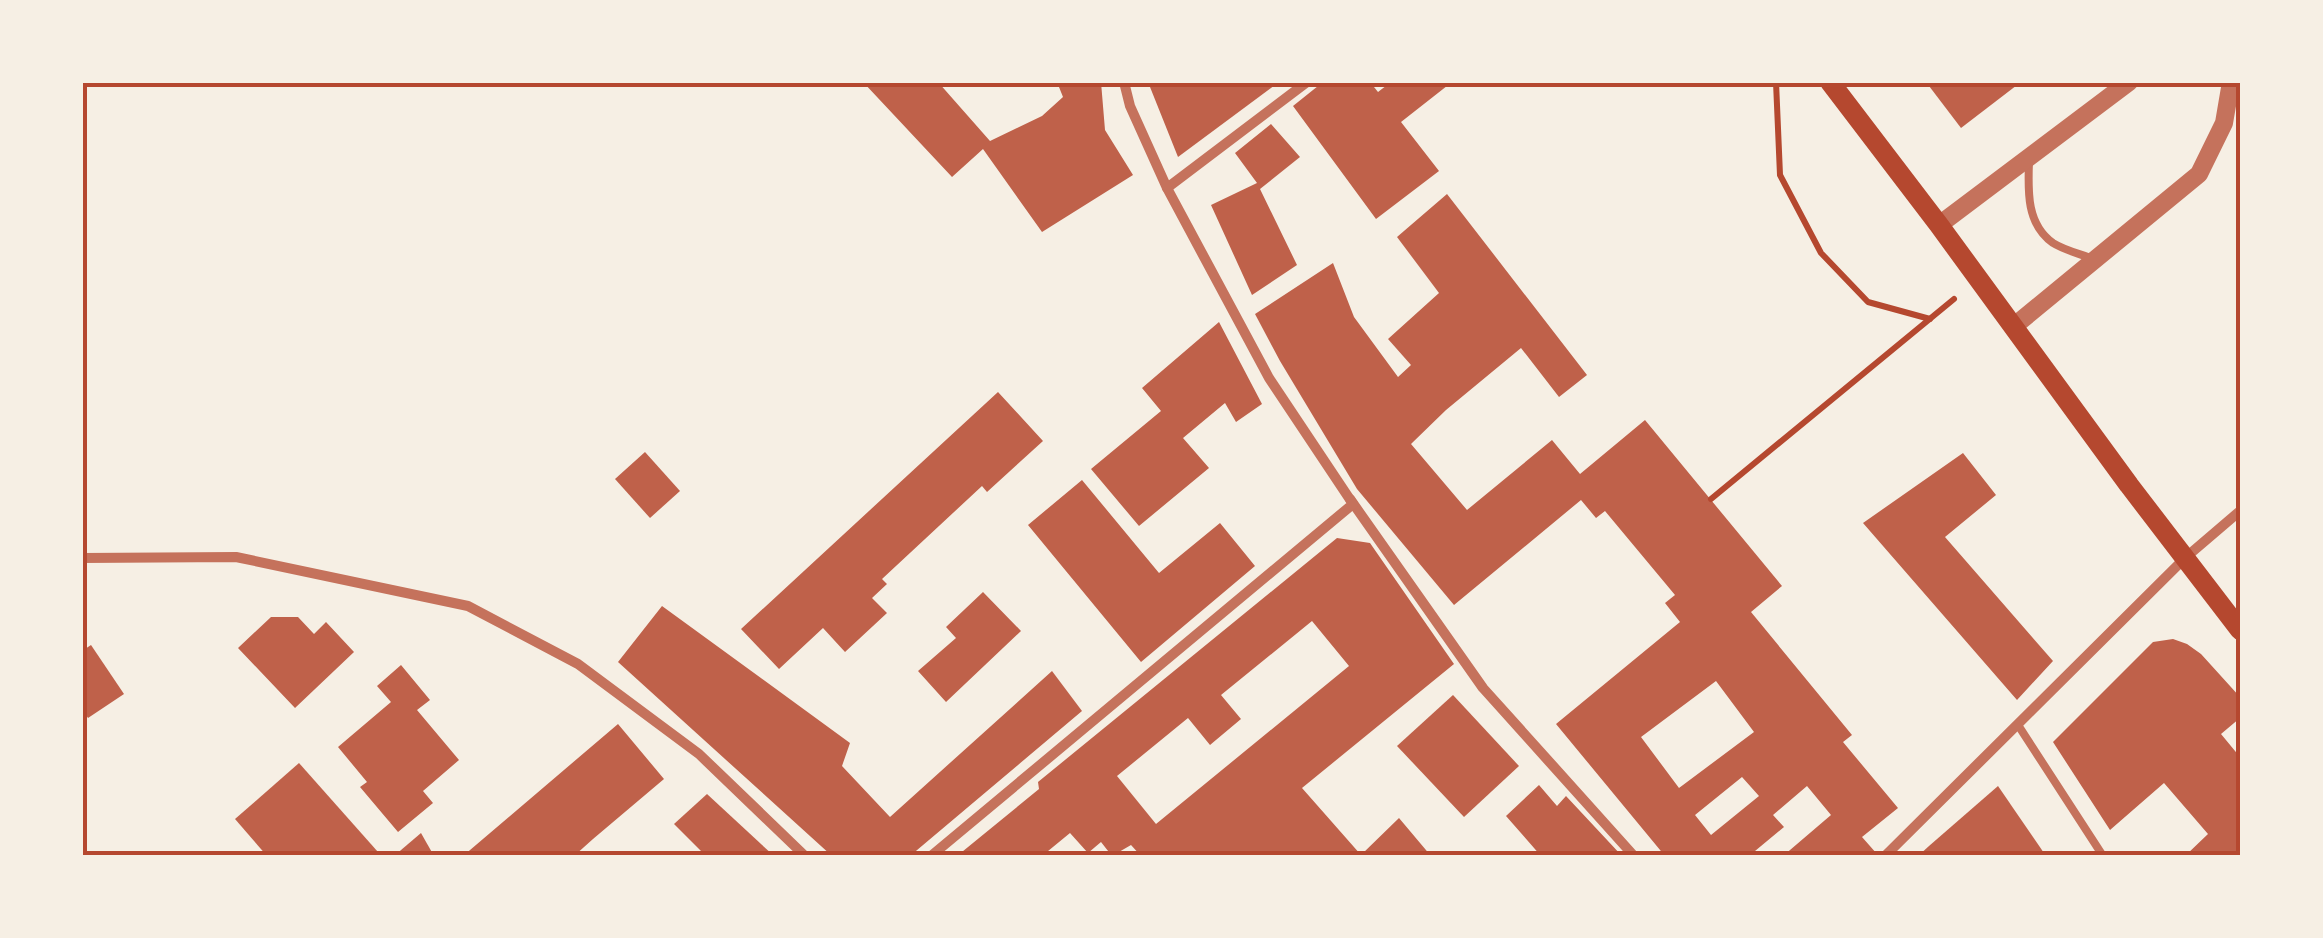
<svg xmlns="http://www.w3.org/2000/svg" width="2323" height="938" font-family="Quicksand,sans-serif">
<rect width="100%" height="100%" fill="#f6efe4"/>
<g fill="#bf614a" fill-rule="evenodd">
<path d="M 863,82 L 938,82 L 990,141 L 1042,116 L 1063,97 L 1057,82 L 1101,82 L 1105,130 L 1133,175 L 1042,232 L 983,149 L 952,177 Z"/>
<path d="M 1148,82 L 1279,82 L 1178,157 Z"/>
<path d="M 1323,82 L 1370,82 L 1378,92 L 1391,82 L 1452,82 L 1401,122 L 1439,171 L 1376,219 L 1293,106 Z"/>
<path d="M 1926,82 L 2021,82 L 1961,128 Z"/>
<path d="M 1271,124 L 1300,157 L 1260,189 L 1297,265 L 1252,295 L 1211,205 L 1257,183 L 1235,153 Z"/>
<path d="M 1447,194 L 1587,375 L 1559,397 L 1521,348 L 1446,410 L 1411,444 L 1467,510 L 1552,440 L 1580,474 L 1645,420 L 1782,586 L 1751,612 L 1852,735 L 1843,742 L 1898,808 L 1862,837 L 1877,854 L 1875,856 L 1783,856 L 1831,815 L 1807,786 L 1773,815 L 1784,827 L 1749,856 L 1665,856 L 1556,724 L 1680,622 L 1665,603 L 1675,595 L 1605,511 L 1596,518 L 1581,500 L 1454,605 L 1357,489 L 1280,361 L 1255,314 L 1333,263 L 1354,317 L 1398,377 L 1411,365 L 1388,339 L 1439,293 L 1397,237 ZM 1716,681 L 1754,732 L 1679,788 L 1641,737 ZM 1742,777 L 1759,796 L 1711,835 L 1695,815 Z"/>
<path d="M 1219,322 L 1262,404 L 1236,422 L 1225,403 L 1183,438 L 1209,468 L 1139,526 L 1091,469 L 1161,411 L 1142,388 Z"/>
<path d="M 998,392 L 1043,441 L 987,492 L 982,486 L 882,579 L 887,584 L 872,598 L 887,613 L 845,652 L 823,628 L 779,669 L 741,629 Z"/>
<path d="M 645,452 L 680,491 L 650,518 L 615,479 Z"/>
<path d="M 1963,453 L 1996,495 L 1945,537 L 2053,661 L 2017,700 L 1863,523 Z"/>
<path d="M 1082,480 L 1159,573 L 1220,523 L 1255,566 L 1141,662 L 1028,525 Z"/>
<path d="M 1337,538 L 1370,543 L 1454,664 L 1302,788 L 1361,855 L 1399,818 L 1431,856 L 1226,856 L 1224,852 L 1219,856 L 1141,856 L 1131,845 L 1112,856 L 1101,842 L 1088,853 L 1070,833 L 1042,856 L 957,856 L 1039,789 L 1038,782 ZM 1312,621 L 1349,666 L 1156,824 L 1117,776 L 1188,718 L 1210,745 L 1241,719 L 1221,695 Z"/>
<path d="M 983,592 L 1021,631 L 946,702 L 918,671 L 956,638 L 946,627 Z"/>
<path d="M 662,606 L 850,743 L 842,766 L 890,817 L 1052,671 L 1082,711 L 910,856 L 832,856 L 618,662 Z"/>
<path d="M 271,617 L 298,617 L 314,634 L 326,622 L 354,652 L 295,708 L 238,648 Z"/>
<path d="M 2173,639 L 2187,644 L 2201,654 L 2240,697 L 2240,718 L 2221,734 L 2240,757 L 2240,856 L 2185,856 L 2208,834 L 2164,783 L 2110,830 L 2053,742 L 2153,642 Z"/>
<path d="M 91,645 L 124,694 L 88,718 L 82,709 L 82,651 Z"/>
<path d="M 401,665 L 430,700 L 417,710 L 459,760 L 423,791 L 433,803 L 398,832 L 360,787 L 367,782 L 338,747 L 391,702 L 377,686 Z"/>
<path d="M 1453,695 L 1519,766 L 1464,817 L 1397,746 Z"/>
<path d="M 618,724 L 664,779 L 593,839 L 574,856 L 463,856 Z"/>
<path d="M 299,763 L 378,852 L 373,856 L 267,856 L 235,819 Z"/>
<path d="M 1539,785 L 1557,806 L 1566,796 L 1622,856 L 1541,856 L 1506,816 Z"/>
<path d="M 1998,786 L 2046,856 L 1918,856 L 1929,846 Z"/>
<path d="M 707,794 L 774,856 L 706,856 L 674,824 Z"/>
<path d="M 421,833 L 434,856 L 394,856 Z"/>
</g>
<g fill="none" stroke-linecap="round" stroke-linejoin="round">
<g stroke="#b5482f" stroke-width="6">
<path d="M 1776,82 L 1780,175 L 1821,253 L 1868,302 L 1930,319"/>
<path d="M 1711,499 L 1954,299"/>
</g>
<g stroke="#c5725c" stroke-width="8">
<path d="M 2029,161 C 2028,190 2026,224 2053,243 C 2064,250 2080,254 2091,258"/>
<path d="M 2018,725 L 2103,856"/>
</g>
<g stroke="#c5725c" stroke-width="10">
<path d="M 1167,188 L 1307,82"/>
<path d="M 1350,499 L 1483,688 L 1634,856"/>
<path d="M 82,558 L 236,557 L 468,606 L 578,664 L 699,754 L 805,856"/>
<path d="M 931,856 L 1353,504 L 1269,378 L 1167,188 L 1130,106 L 1124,82"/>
<path d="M 1885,856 L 2185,558 L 2240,511"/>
</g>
<g stroke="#c5725c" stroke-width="18">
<path d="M 1939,225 L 2129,82"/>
<path d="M 2013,327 L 2199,174 L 2224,123 L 2231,82"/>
</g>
<path stroke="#b5482f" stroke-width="20" d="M 1830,82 L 1939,225 L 2129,485 L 2240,630"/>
</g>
<rect width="2323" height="938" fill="none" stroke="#f6efe4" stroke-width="170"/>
<rect x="85" y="85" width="2153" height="768" fill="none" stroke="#b5482f" stroke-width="4"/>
</svg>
